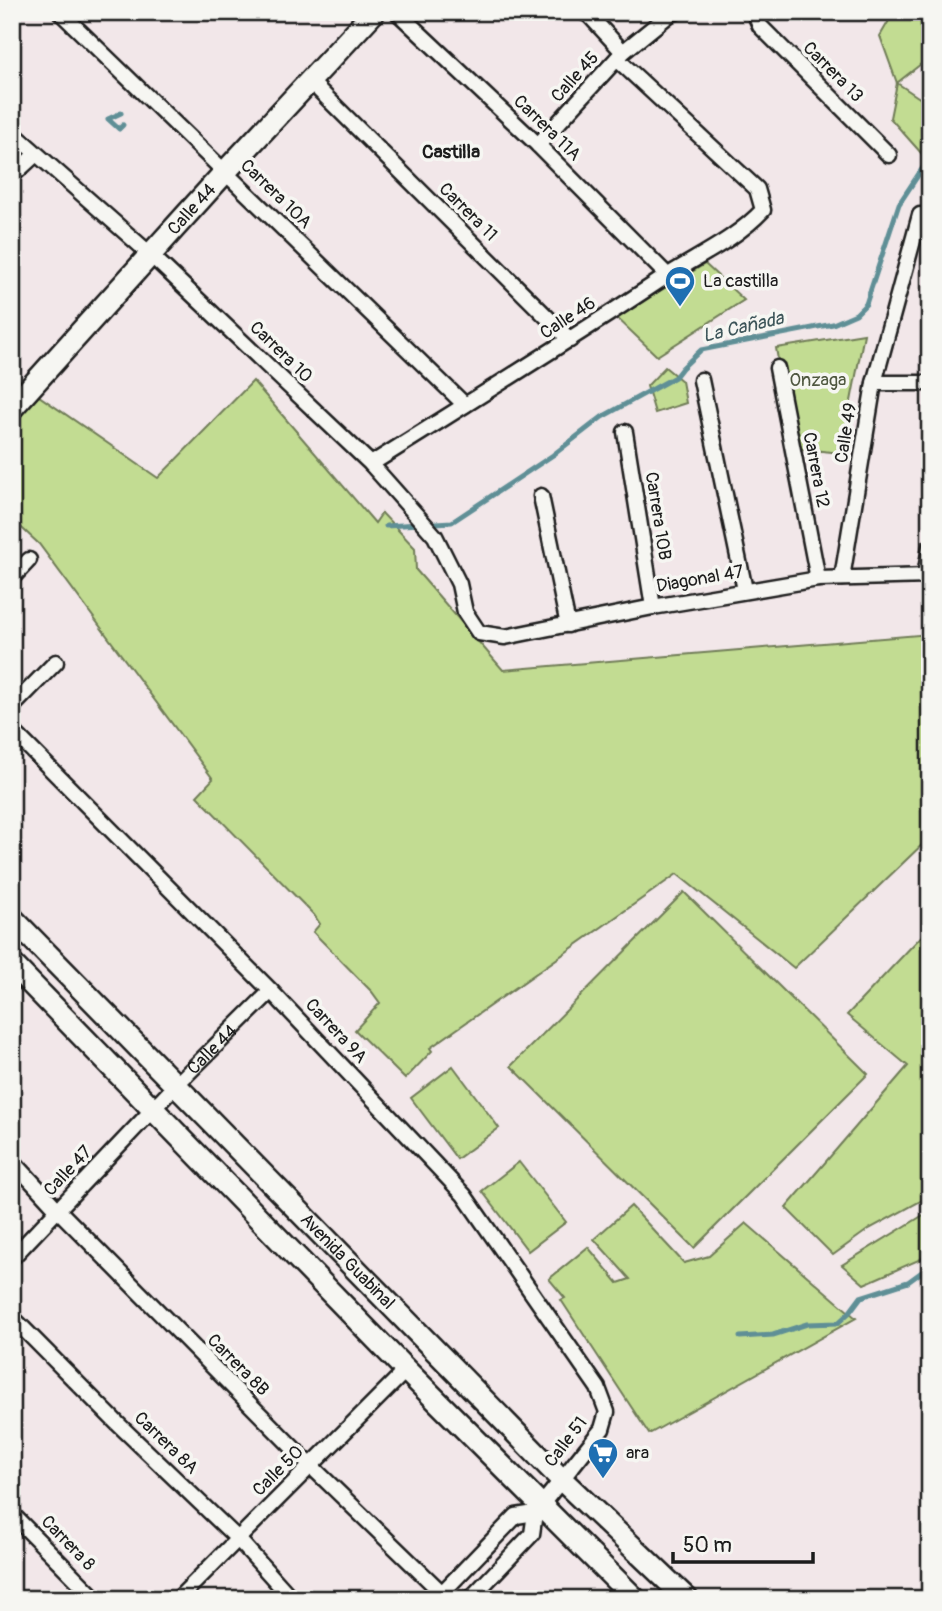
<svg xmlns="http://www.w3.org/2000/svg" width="942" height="1611" font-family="Pangolin,sans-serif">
<rect width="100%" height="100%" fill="#f2e7e9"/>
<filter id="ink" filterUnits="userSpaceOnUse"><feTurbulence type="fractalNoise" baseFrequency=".0143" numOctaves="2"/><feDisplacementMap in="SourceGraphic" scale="14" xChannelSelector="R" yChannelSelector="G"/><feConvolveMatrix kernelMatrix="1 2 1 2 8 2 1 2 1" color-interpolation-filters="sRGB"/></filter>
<g filter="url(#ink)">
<g fill="#c2dc92" stroke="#6f7c57" stroke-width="2">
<path d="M 894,12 L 930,12 L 930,69 L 926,60 L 897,83 L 930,105 L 930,163 L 890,118 L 897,83 L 880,36 Z"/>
<path d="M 705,264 L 744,300 L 657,356 L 616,317 Z"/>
<path d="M 864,334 L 841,453 L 793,448 L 776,348 Z"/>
<path d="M 665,367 L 682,381 L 686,403 L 655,413 L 647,386 Z"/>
<path d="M 253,381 L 375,523 L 382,513 L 415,548 L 416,570 L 503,670 L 930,634 L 930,837 L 794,968 L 677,874 L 430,1048 L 432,1051 L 405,1079 L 355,1030 L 380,1003 L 372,992 L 313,932 L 320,924 L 314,915 L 197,796 L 213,779 L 39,544 L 12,519 L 12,429 L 36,394 L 158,478 Z"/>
<path d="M 684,892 L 868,1074 L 694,1248 L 511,1066 Z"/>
<path d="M 930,927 L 930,1196 L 869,1229 L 833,1255 L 786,1208 L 908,1066 L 847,1015 Z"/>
<path d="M 453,1066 L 499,1128 L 457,1159 L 411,1098 Z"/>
<path d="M 519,1162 L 566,1222 L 528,1251 L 482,1191 Z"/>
<path d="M 631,1206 L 684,1263 L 709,1256 L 746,1223 L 856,1318 L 649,1434 L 561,1300 L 565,1298 L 549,1279 L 588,1247 L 618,1283 L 630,1279 L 594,1239 Z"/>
<path d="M 930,1211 L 930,1250 L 921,1259 L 864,1284 L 842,1265 Z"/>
</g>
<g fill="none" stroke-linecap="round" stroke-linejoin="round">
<g stroke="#5f8f96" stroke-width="5">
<path d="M 121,113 L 108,119 L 119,129 L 123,125"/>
<path d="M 386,526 L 452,522 L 553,455 L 602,417 L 675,377 L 682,368 L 701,350 L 833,324 L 856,314 L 866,304 L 899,204 L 930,157"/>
<path d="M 740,1337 L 773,1335 L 807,1324 L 838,1323 L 849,1313 L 861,1297 L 908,1282 L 930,1266"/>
</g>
<g stroke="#1c1c1c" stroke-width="19">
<g id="street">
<path d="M 60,12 L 465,405"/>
<path d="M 397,12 L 538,145 L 667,275"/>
<path d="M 583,12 L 589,15 L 623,52"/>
<path d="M 754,12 L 760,26 L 889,155"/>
<path d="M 310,81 L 570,340"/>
<path d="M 12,132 L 151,255 L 371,464 L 435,536 L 459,584 L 465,612 L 479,633 L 505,637 L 653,607 L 818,579 L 930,576"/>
<path d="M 538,145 L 623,52 L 670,14 L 676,12"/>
<path d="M 12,176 L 36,154"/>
<path d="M 777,368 L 818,579"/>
<path d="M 701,380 L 745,590"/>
<path d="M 874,383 L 930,383"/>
<path d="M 625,432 L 653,607"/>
<path d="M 371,464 C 468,403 566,343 662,279 C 696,257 735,240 763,210 L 757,189 L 617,59"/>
<path d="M 541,496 L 568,625"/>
<path d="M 925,576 L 930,547"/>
<path d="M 12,578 L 29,560"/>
<path d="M 842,578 L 874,383 L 920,215"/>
<path d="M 12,707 L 56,662"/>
<path d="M 12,730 L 271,991 L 464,1195 L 598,1388 L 607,1412 L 602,1429 L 535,1513 L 532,1534 L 470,1599"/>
<path d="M 12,1160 L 58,1210 L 311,1466 L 442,1593"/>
<path id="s1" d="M 12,1258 L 176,1085 L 271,991"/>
<path d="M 12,1317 L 117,1423 L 238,1539 L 292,1599"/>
<path d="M 12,1514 L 96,1599"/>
<path d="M 438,1597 L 516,1516 L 535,1513"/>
<path d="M 178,1599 L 406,1370"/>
</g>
</g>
<g stroke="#1c1c1c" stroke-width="26">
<g id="secondary">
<path id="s2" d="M 12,408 L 225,172 L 374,12"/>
<path id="s3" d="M 12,918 L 562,1480 L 687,1599"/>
<path d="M 12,964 L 406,1370 L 635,1599"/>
</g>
</g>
<use href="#street" stroke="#f6f6f2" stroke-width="14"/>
<use href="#secondary" stroke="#f6f6f2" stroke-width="21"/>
</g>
</g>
<defs>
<g id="stadium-pin" transform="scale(1.575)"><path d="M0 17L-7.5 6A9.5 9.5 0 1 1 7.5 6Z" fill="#1f6fb2" stroke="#f6f6f2"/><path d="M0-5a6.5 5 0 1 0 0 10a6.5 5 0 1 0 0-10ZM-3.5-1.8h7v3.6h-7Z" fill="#fff"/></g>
<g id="supermarket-pin" transform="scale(1.575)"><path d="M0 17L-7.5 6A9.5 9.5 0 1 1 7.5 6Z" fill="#1f6fb2" stroke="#f6f6f2"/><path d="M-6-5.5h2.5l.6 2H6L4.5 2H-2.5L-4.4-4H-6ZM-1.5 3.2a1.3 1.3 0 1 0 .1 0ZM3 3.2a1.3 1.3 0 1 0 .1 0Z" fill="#fff"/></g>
</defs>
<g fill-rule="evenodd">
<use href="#stadium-pin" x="680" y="281"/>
<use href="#supermarket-pin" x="603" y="1453"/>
</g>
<g text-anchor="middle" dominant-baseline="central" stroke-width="7" stroke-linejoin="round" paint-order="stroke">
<g font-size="18" fill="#1c1c1c" stroke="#f6f6f2">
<text transform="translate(833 72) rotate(45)">Carrera 13</text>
<text transform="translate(575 77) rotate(-48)">Calle 45</text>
<text transform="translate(547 128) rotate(44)">Carrera 11A</text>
<text transform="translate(276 194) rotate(44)">Carrera 10A</text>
<text stroke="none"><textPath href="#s2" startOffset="268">Calle 44</textPath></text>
<text transform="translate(468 212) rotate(45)">Carrera 11</text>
<text transform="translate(568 318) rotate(-33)">Calle 46</text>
<text transform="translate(281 352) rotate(44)">Carrera 10</text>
<text transform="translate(846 433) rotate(-81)">Calle 49</text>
<text transform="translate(816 470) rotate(79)">Carrera 12</text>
<text transform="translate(658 516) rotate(81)">Carrera 10B</text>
<text transform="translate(700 579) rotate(-10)">Diagonal 47</text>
<text transform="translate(336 1031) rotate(47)">Carrera 9A</text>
<text stroke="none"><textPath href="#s1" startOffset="289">Calle 44</textPath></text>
<text transform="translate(68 1171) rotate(-47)">Calle 47</text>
<text stroke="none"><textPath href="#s3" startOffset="480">Avenida Guabinal</textPath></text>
<text transform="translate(238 1365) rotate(45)">Carrera 8B</text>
<text transform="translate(566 1442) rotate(-53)">Calle 51</text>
<text transform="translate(166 1443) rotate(44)">Carrera 8A</text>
<text transform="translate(278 1471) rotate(-45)">Calle 50</text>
<text transform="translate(68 1543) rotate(46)">Carrera 8</text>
</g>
<g font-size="18" fill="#1c1c1c" stroke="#f6f6f2" text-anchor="start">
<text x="703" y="281">La castilla</text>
<text x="626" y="1453">ara</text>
</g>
<g font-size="18" fill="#4e563f" stroke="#f6f6f2">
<text x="818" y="380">Onzaga</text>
</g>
<g font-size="19" font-weight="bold" fill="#1c1c1c" stroke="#f6f6f2">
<text x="451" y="152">Castilla</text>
</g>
<g font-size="19" font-style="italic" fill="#3d5559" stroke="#f6f6f2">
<text transform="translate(743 327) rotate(-13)">La Cañada</text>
</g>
</g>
<rect width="942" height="1611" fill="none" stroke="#f6f6f2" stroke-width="42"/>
<rect x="21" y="21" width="900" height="1569" fill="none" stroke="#1c1c1c" stroke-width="2.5" filter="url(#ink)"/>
<path d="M673 1552v10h140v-10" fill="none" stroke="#1c1c1c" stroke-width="3.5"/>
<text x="683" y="1552" font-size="21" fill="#1c1c1c" stroke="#f6f6f2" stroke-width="5" paint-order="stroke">50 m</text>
</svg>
